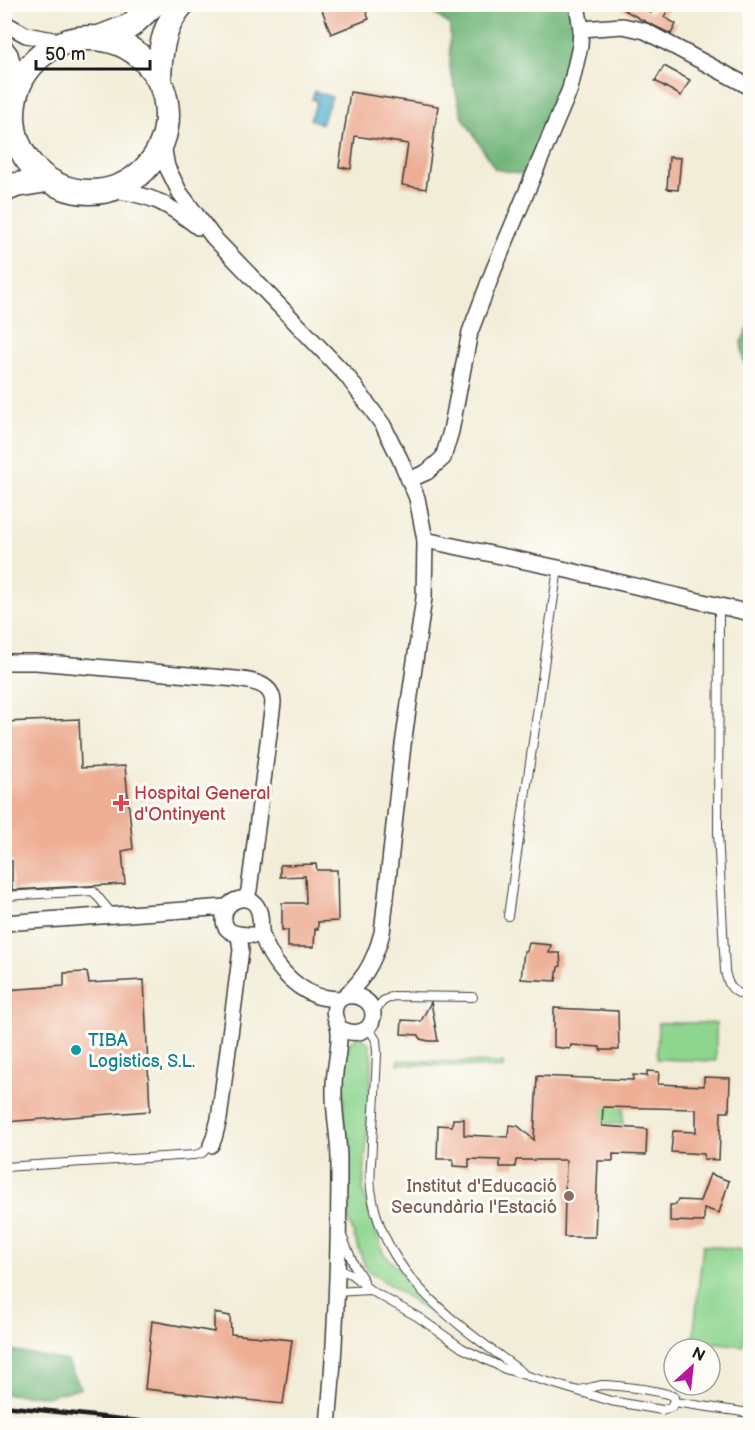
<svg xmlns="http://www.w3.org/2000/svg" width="755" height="1430" font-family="'Balsamiq Sans',sans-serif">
<rect width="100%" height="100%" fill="#fdfcf7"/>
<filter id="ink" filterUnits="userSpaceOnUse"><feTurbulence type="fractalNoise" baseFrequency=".0167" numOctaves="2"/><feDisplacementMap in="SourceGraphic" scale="12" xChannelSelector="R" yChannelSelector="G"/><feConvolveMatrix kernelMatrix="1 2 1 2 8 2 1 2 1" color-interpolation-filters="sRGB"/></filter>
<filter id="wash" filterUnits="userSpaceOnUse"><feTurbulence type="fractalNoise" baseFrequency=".008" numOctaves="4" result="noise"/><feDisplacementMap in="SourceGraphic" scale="24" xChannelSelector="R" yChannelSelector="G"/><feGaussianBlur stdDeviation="1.35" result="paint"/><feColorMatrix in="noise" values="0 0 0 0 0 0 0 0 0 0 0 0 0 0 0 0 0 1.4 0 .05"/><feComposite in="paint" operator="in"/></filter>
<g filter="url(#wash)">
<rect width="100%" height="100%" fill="#f2edd8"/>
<g fill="#8ed58f" stroke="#557856" stroke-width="1.5">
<path d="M 658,1023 L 716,1023 L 716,1061 L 657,1059 Z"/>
<path d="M 360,1036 L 369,1044 L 372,1060 L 363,1192 L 383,1253 L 443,1316 L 490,1353 L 366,1269 L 349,1221 L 344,1158 L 343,1068 L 350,1043 Z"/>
<path d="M 398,1060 L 503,1063 L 503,1068 L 398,1064 Z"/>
<path d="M 624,1097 L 623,1124 L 600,1123 L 600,1103 Z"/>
<path d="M 703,1245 L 750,1251 L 743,1346 L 693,1340 Z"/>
</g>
<g fill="#72b67a" stroke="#47694b" stroke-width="1.5">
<path d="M 421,5 L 582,5 L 567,72 L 527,175 L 495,169 L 462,116 L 450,69 L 450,25 Z"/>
<path d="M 750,325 L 750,367 L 744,364 L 741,342 Z"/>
<path d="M 5,1349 L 67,1361 L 81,1388 L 49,1396 L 5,1394 Z"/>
</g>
<path fill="#4eadcc" stroke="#356474" stroke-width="1.5" d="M 315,91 L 332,97 L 321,124 L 310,119 L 317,101 L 312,99 Z"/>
<g id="blocks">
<g fill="#edae94">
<path d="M 336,4 L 363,4 L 369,19 L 331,34 L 322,10 Z"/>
<path d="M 620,4 L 636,4 L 651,13 L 656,4 L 671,4 L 664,17 L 676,24 L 671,34 L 642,20 L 619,7 Z"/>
<path d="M 664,66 L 690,80 L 681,96 L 655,81 Z"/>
<path d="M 350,92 L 438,106 L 426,189 L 402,185 L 408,144 L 355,136 L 351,169 L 339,167 Z"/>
<path d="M 669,157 L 681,158 L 678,190 L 667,189 Z"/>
<path d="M 79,719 L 81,768 L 125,766 L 133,849 L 122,851 L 125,884 L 12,890 L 12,861 L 4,861 L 4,722 Z"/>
<path d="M 316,864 L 317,870 L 337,870 L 338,921 L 318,922 L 318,929 L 315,929 L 314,947 L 288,947 L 288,930 L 282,930 L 282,903 L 306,903 L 305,876 L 280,877 L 280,865 Z"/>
<path d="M 529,943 L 551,945 L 549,953 L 560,953 L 561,966 L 558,967 L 556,981 L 521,979 L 524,951 L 527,951 Z"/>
<path d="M 87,972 L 89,983 L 144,980 L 150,1111 L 4,1122 L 4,990 L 64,986 L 64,973 Z"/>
<path d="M 431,1002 L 438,1041 L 429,1041 L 420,1039 L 419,1035 L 401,1034 L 402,1020 L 421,1021 Z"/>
<path d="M 554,1008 L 618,1011 L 619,1050 L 600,1050 L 600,1047 L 571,1045 L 570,1049 L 554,1047 Z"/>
<path d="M 647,1071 L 659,1072 L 658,1084 L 704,1086 L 704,1077 L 730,1078 L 729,1112 L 721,1112 L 719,1160 L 704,1159 L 704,1154 L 671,1152 L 673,1131 L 696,1132 L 696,1109 L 603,1107 L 602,1126 L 647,1129 L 646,1155 L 613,1154 L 613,1161 L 598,1161 L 595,1237 L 564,1237 L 566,1160 L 516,1160 L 515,1167 L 500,1167 L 500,1160 L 469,1159 L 469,1167 L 453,1166 L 453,1159 L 437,1159 L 438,1125 L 452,1126 L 453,1119 L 464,1119 L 464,1135 L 508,1137 L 509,1125 L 518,1126 L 534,1140 L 537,1076 L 633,1080 L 633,1075 L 647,1076 Z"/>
<path d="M 710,1174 L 729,1181 L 719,1213 L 704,1208 L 704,1222 L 670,1221 L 670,1205 L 675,1205 L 678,1200 L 700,1201 Z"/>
<path d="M 214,1313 L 230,1316 L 231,1334 L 292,1340 L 283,1404 L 145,1389 L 152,1321 L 214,1332 Z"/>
</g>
</g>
</g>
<g filter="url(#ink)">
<use href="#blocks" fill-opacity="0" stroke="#3c3b38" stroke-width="1.5"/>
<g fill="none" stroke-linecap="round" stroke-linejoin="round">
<g stroke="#3c3b38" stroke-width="10">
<g id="service">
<path d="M 719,606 L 718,832 L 725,971 C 728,986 732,991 745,996"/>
<path d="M 4,896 L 93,891 L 113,915"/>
<path d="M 508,916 L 558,568"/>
<path d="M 373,1013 L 383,1001 L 393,996 L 473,997"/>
<path d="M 368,1027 L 376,1040 L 377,1052 C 376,1082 374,1113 372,1143 C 372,1158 369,1174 371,1189 C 382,1276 457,1324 522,1372"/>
<path d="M 4,1167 L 194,1155 L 202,1153 L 211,1145"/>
<path d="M 342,1236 L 354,1265 L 364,1281"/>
<path d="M 337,1271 L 339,1269 L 351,1274 L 370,1290 L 418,1317 L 462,1348 L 505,1369 L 611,1401 L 662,1410 L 672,1407 L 674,1397 C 666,1391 615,1385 603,1385 C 595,1386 587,1389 579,1390"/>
<path d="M 336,1292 L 370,1290"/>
<path d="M 674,1402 L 750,1413"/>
</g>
</g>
<g stroke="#3c3b38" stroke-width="18">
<g id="minor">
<path d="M 4,23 L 26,35 L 64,42"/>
<path d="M 581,29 L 623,26 L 645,31 L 750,87"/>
<path d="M 4,46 L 10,54 L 18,86"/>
<path d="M 163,145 L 167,167 L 180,193 L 213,237 L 347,376 L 383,425 L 400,459 L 417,498 L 425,540 L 424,598 L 403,745 L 382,933 C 374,963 362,984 337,1002 C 330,1017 339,1020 339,1032 C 340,1051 334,1068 334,1087 C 333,1111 339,1135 339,1160 C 339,1248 336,1338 328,1426"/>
<path d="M 115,190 C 155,197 165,202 198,227"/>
<path d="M 409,480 L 427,472 L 443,458 L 451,431 L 470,332 L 494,269 L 570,89 L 580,46 L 581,29 L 577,4"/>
<path d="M 425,540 L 558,568 L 750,613"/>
<path d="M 4,662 L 36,662 L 236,679 C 251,681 273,683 273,703 L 249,890 L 246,899"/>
<path d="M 4,923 L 226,907"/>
<path d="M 262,936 C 249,933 222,940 224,916 C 225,901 245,893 255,904 C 263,913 259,925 262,935 C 270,961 291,986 317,996 C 324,998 332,998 339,1000"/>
<path d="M 339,1028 C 378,1048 387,993 347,996"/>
<path d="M 211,1145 L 214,1138 L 219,1119 L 241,950 L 239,935"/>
</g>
</g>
<g stroke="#3c3b38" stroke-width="27">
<g id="primary">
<circle cx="90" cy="115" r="77"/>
<path d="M 99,38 L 130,26 L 154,4"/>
<path d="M 159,78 C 160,51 163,26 182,4"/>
<path d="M 4,190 L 16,185 L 47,180"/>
</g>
</g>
<use href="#service" stroke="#fff" stroke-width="8"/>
<use href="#minor" stroke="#fff" stroke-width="15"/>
<use href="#primary" stroke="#fff" stroke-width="24"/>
<path stroke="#1c1c1c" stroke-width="4.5" d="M 4,1406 L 183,1426"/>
</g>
</g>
<path fill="#e0444e" stroke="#fdfcf7" stroke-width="2" d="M118 794h6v6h6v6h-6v6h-6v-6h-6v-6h6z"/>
<circle fill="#0f9aa8" stroke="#fdfcf7" stroke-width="2" cx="76" cy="1050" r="6"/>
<circle fill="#8d6e63" stroke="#fdfcf7" stroke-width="2" cx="569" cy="1196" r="6"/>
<g text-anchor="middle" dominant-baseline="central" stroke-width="6" stroke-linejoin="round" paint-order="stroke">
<g font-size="18" fill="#be3a42" stroke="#fdfcf7" text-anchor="start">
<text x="134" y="793">Hospital General<tspan x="134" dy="21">d'Ontinyent</tspan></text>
</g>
<g font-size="18" fill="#0d838f" stroke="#fdfcf7" text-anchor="start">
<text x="88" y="1040">TIBA<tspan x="88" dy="21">Logistics, S.L.</tspan></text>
</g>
<g font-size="18" fill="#785e54" stroke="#fdfcf7" text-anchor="end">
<text x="557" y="1186">Institut d'Educació<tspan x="557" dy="21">Secundària l'Estació</tspan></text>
</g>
</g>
<rect width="755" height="1430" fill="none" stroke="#fdfcf7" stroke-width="24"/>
<g transform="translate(692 1367) rotate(27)"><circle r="28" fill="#fdfcf7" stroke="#a3a29f" stroke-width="1.5"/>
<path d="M0-4.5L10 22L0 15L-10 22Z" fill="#b5179e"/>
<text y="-9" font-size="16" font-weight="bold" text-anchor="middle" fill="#1c1c1c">N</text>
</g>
<path d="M36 60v9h114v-9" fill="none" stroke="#1c1c1c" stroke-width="3"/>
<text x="45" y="60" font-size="18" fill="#1c1c1c" stroke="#fdfcf7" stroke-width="4.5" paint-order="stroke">50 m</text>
</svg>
